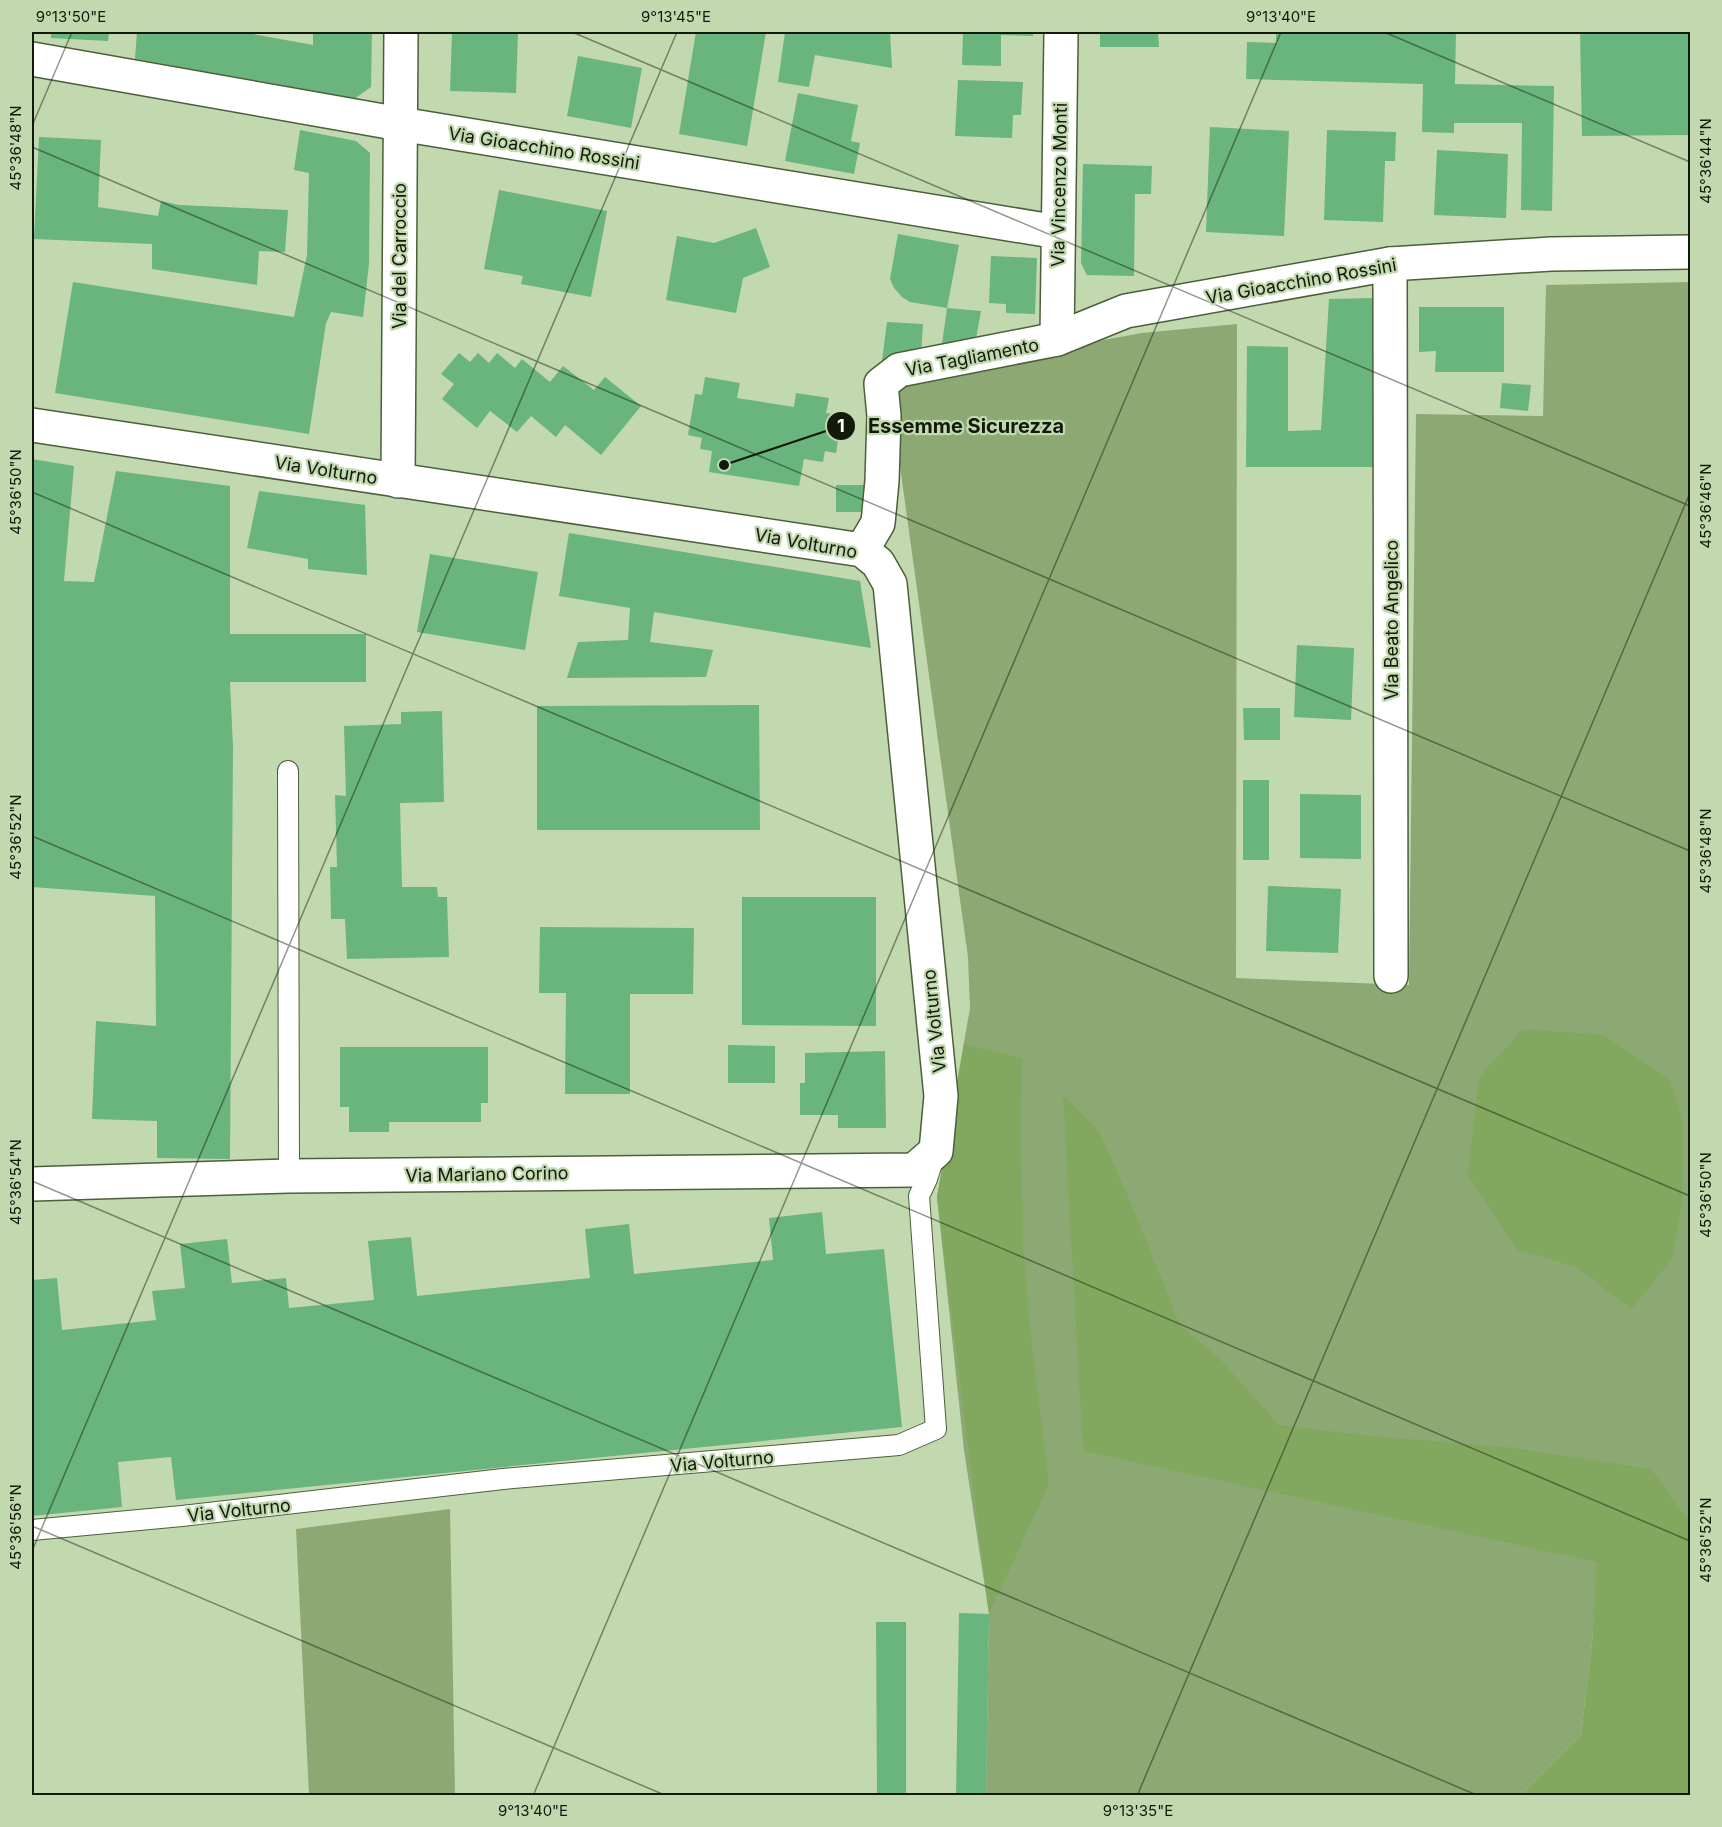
<svg xmlns="http://www.w3.org/2000/svg" width="1722" height="1827" font-family="Inter,sans-serif">
<rect width="100%" height="100%" fill="#c2d8af"/>
<g fill="#8ca973">
<path d="M 1690,282 L 1690,1555 L 1598,1562 L 1592,1643 L 1581,1735 L 1521,1795 L 986,1795 L 989,1614 L 964,1450 L 937,1197 L 970,1008 L 968,957 L 889,387 L 1059,348 L 1142,333 L 1237,324 L 1236,978 L 1409,985 L 1416,414 L 1543,416 L 1546,285 Z"/>
<path d="M 450,1509 L 455,1795 L 309,1795 L 296,1529 Z"/>
</g>
<g fill="#82a85f">
<path d="M 1523,1029 L 1604,1035 L 1669,1079 L 1683,1124 L 1682,1203 L 1672,1260 L 1631,1309 L 1578,1268 L 1516,1249 L 1468,1175 L 1479,1077 Z"/>
<path d="M 964,1044 L 1022,1058 L 1021,1144 L 1023,1243 L 1030,1328 L 1049,1484 L 989,1614 L 937,1197 Z"/>
<path d="M 1063,1095 L 1100,1133 L 1139,1222 L 1180,1325 L 1219,1358 L 1279,1425 L 1371,1436 L 1506,1447 L 1651,1469 L 1690,1522 L 1690,1795 L 1521,1795 L 1581,1735 L 1592,1643 L 1597,1562 L 1083,1451 Z"/>
</g>
<g fill="#6ab47e">
<path d="M 51,32 L 109,32 L 108,41 L 51,38 Z"/>
<path d="M 137,32 L 242,32 L 313,45 L 313,32 L 372,32 L 371,87 L 354,99 L 135,59 Z"/>
<path d="M 452,32 L 518,32 L 516,93 L 450,91 Z"/>
<path d="M 696,32 L 766,32 L 747,146 L 679,134 Z"/>
<path d="M 785,32 L 890,32 L 892,68 L 815,55 L 809,87 L 778,82 Z"/>
<path d="M 963,32 L 1033,32 L 1033,36 L 1001,35 L 1001,66 L 962,65 Z"/>
<path d="M 1100,32 L 1158,32 L 1159,47 L 1100,47 Z"/>
<path d="M 1276,32 L 1456,32 L 1455,84 L 1554,86 L 1552,211 L 1521,210 L 1522,123 L 1454,123 L 1454,133 L 1422,132 L 1423,84 L 1246,79 L 1247,42 L 1276,43 Z"/>
<path d="M 1580,32 L 1690,32 L 1690,135 L 1582,136 Z"/>
<path d="M 578,56 L 642,68 L 631,128 L 567,116 Z"/>
<path d="M 958,80 L 1023,82 L 1021,115 L 1013,115 L 1012,138 L 955,136 Z"/>
<path d="M 798,93 L 858,105 L 851,141 L 860,143 L 854,174 L 785,161 Z"/>
<path d="M 1210,127 L 1289,131 L 1284,236 L 1206,232 Z"/>
<path d="M 300,130 L 356,141 L 370,153 L 369,264 L 363,317 L 331,312 L 326,323 L 309,434 L 55,393 L 73,282 L 294,317 L 307,255 L 309,173 L 294,170 Z"/>
<path d="M 1327,130 L 1396,132 L 1395,161 L 1385,161 L 1383,222 L 1324,220 Z"/>
<path d="M 39,137 L 101,140 L 98,207 L 158,216 L 161,201 L 179,205 L 288,210 L 285,252 L 259,251 L 257,285 L 152,269 L 152,244 L 34,239 Z"/>
<path d="M 1437,150 L 1508,154 L 1506,218 L 1434,215 Z"/>
<path d="M 1083,164 L 1152,166 L 1151,194 L 1135,194 L 1134,276 L 1087,275 L 1081,263 Z"/>
<path d="M 499,190 L 607,211 L 591,297 L 521,284 L 523,276 L 484,269 Z"/>
<path d="M 756,228 L 770,267 L 743,278 L 736,313 L 666,300 L 677,236 L 714,243 Z"/>
<path d="M 898,234 L 959,245 L 947,308 L 910,302 L 902,297 L 894,288 L 890,279 Z"/>
<path d="M 991,256 L 1037,258 L 1035,314 L 1006,313 L 1006,304 L 989,303 Z"/>
<path d="M 1374,298 L 1374,467 L 1246,467 L 1247,346 L 1288,347 L 1288,431 L 1321,430 L 1329,299 Z"/>
<path d="M 1419,307 L 1504,307 L 1504,372 L 1435,372 L 1436,351 L 1419,352 Z"/>
<path d="M 947,308 L 981,311 L 975,344 L 941,351 Z"/>
<path d="M 887,322 L 923,324 L 921,354 L 882,361 Z"/>
<path d="M 459,353 L 470,362 L 478,353 L 489,363 L 497,353 L 515,368 L 522,359 L 550,382 L 563,366 L 594,390 L 605,377 L 641,406 L 601,455 L 565,425 L 556,437 L 531,416 L 517,432 L 490,411 L 477,428 L 442,399 L 454,384 L 441,374 Z"/>
<path d="M 705,377 L 740,383 L 737,398 L 794,407 L 796,393 L 829,398 L 826,413 L 842,415 L 836,453 L 825,451 L 823,462 L 804,459 L 799,486 L 709,472 L 712,451 L 700,449 L 702,438 L 688,435 L 695,394 L 702,395 Z"/>
<path d="M 1502,383 L 1531,385 L 1528,411 L 1500,408 Z"/>
<path d="M 32,459 L 74,466 L 64,581 L 94,582 L 116,471 L 230,486 L 230,634 L 366,634 L 366,682 L 230,682 L 233,747 L 230,1159 L 157,1158 L 157,1121 L 92,1119 L 96,1021 L 156,1026 L 155,896 L 32,887 Z"/>
<rect x="836" y="485" width="35" height="27"/>
<path d="M 259,491 L 365,505 L 367,575 L 308,569 L 308,559 L 247,548 Z"/>
<path d="M 569,533 L 860,581 L 871,648 L 654,612 L 650,642 L 713,650 L 706,677 L 567,678 L 578,642 L 628,640 L 630,608 L 559,596 Z"/>
<path d="M 430,554 L 538,572 L 525,650 L 417,632 Z"/>
<path d="M 1297,645 L 1354,648 L 1351,720 L 1294,717 Z"/>
<path d="M 759,705 L 760,830 L 537,830 L 537,706 Z"/>
<path d="M 1243,708 L 1280,708 L 1280,740 L 1244,740 Z"/>
<path d="M 442,711 L 444,802 L 400,803 L 402,887 L 437,887 L 438,897 L 447,897 L 449,957 L 347,959 L 345,919 L 331,919 L 330,867 L 337,867 L 335,795 L 346,796 L 344,726 L 401,724 L 401,712 Z"/>
<rect x="1243" y="780" width="26" height="80"/>
<path d="M 1300,794 L 1361,795 L 1361,859 L 1300,858 Z"/>
<path d="M 1268,886 L 1341,889 L 1338,953 L 1266,951 Z"/>
<path d="M 742,897 L 876,897 L 876,1026 L 742,1025 Z"/>
<path d="M 540,927 L 694,928 L 693,994 L 630,994 L 630,1094 L 565,1094 L 566,993 L 539,993 Z"/>
<path d="M 728,1045 L 775,1046 L 775,1083 L 728,1083 Z"/>
<path d="M 340,1047 L 488,1047 L 488,1103 L 481,1103 L 481,1122 L 389,1122 L 389,1132 L 349,1132 L 349,1107 L 340,1107 Z"/>
<path d="M 885,1051 L 886,1128 L 838,1128 L 838,1115 L 800,1115 L 800,1083 L 805,1083 L 805,1053 Z"/>
<path d="M 822,1212 L 826,1254 L 884,1249 L 902,1427 L 176,1500 L 171,1457 L 118,1462 L 122,1507 L 32,1516 L 32,1280 L 57,1278 L 62,1330 L 156,1320 L 152,1291 L 185,1288 L 180,1244 L 227,1239 L 232,1283 L 286,1278 L 289,1308 L 374,1300 L 368,1241 L 411,1237 L 417,1296 L 590,1278 L 585,1229 L 629,1224 L 634,1274 L 773,1260 L 769,1218 Z"/>
<path d="M 959,1613 L 989,1614 L 986,1796 L 956,1796 Z"/>
<path d="M 876,1622 L 906,1622 L 906,1796 L 877,1796 Z"/>
</g>
<g fill="none" stroke-linecap="round" stroke-linejoin="round">
<g stroke="#4c5f3b" stroke-width="22">
<g id="lane">
<path d="M 288,771 L 289,1176"/>
<path d="M 32,1530 L 182,1516 L 503,1479 L 899,1445 L 936,1429 L 919,1196 L 927,1179 L 934,1157"/>
</g>
</g>
<g stroke="#4c5f3b" stroke-width="36">
<g id="street">
<path d="M 32,59 L 400,124 L 1058,232"/>
<path d="M 1390,264 L 1391,976"/>
<path d="M 1057,339 L 1061,32"/>
<path d="M 32,425 L 862,550 L 878,563 L 890,584 L 941,1096 L 936,1151 L 914,1170 L 289,1176 L 32,1184"/>
<path d="M 398,481 L 401,32"/>
<path d="M 862,550 L 878,523 L 882,481 L 884,416 L 881,384 L 899,370 L 1057,339 L 1126,311 L 1390,264 L 1551,254 L 1690,252"/>
</g>
</g>
<use href="#lane" stroke="#fff" stroke-width="20"/>
<use href="#street" stroke="#fff" stroke-width="33"/>
</g>
<path fill="none" stroke="#121a0b" stroke-width="1.5" stroke-opacity="0.45" d="M 572,32 L 1690,506M 1384,32 L 1690,162M 32,126 L 72,32M 32,147 L 1690,851M 32,492 L 1690,1196M 32,836 L 1690,1541M 32,1181 L 1479,1796M 32,1526 L 667,1796M 32,1551 L 677,32M 533,1796 L 1281,32M 1137,1796 L 1690,493"/>
<g text-anchor="middle" dominant-baseline="central" stroke-width="4.5" stroke-linejoin="round" paint-order="stroke">
<g font-size="18" fill="#121a0b" stroke="#c2d8af">
<text transform="translate(544 148) rotate(9)">Via Gioacchino Rossini</text>
<text transform="translate(1059 185) rotate(-89)">Via Vincenzo Monti</text>
<text transform="translate(399 256) rotate(-90)">Via del Carroccio</text>
<text transform="translate(1301 281) rotate(-10)">Via Gioacchino Rossini</text>
<text transform="translate(972 357) rotate(-11)">Via Tagliamento</text>
<text transform="translate(326 470) rotate(9)">Via Volturno</text>
<text transform="translate(806 543) rotate(10)">Via Volturno</text>
<text transform="translate(1391 620) rotate(-90)">Via Beato Angelico</text>
<text transform="translate(934 1021) rotate(-96)">Via Volturno</text>
<text transform="translate(487 1174) rotate(-1)">Via Mariano Corino</text>
<text transform="translate(722 1461) rotate(-5)">Via Volturno</text>
<text transform="translate(239 1510) rotate(-6)">Via Volturno</text>
</g>
</g>
<path fill="none" stroke="#121a0b" stroke-width="2" d="M724 465L841 426"/>
<g fill="#121a0b" stroke="#c2d8af" stroke-width="2">
<circle cx="724" cy="465" r="6"/>
<circle cx="841" cy="426" r="15"/>
</g>
<g font-size="18" text-anchor="middle" font-weight="bold" fill="#fff">
<text x="841" y="432">1</text>
</g>
<g font-size="20" text-anchor="middle" font-weight="bold" fill="#121a0b" stroke="#c2d8af" stroke-width="4.5" stroke-linejoin="round" paint-order="stroke">
<text x="966" y="433">Essemme Sicurezza</text>
</g>
<rect width="1722" height="1827" fill="none" stroke="#c2d8af" stroke-width="66"/>
<rect x="33" y="33" width="1656" height="1761" fill="none" stroke="#121a0b" stroke-width="2"/>
<g font-size="15" text-anchor="middle" fill="#121a0b">
<text x="71" y="22">9°13'50"E</text>
<text x="676" y="22">9°13'45"E</text>
<text x="1281" y="22">9°13'40"E</text>
<text transform="translate(16 148) rotate(-90)" y="5">45°36'48"N</text>
<text transform="translate(1706 161) rotate(-90)" y="5">45°36'44"N</text>
<text transform="translate(16 492) rotate(-90)" y="5">45°36'50"N</text>
<text transform="translate(1706 506) rotate(-90)" y="5">45°36'46"N</text>
<text transform="translate(16 837) rotate(-90)" y="5">45°36'52"N</text>
<text transform="translate(1706 851) rotate(-90)" y="5">45°36'48"N</text>
<text transform="translate(16 1182) rotate(-90)" y="5">45°36'54"N</text>
<text transform="translate(1706 1195) rotate(-90)" y="5">45°36'50"N</text>
<text transform="translate(16 1527) rotate(-90)" y="5">45°36'56"N</text>
<text transform="translate(1706 1540) rotate(-90)" y="5">45°36'52"N</text>
<text x="533" y="1816">9°13'40"E</text>
<text x="1138" y="1816">9°13'35"E</text>
</g>
</svg>
